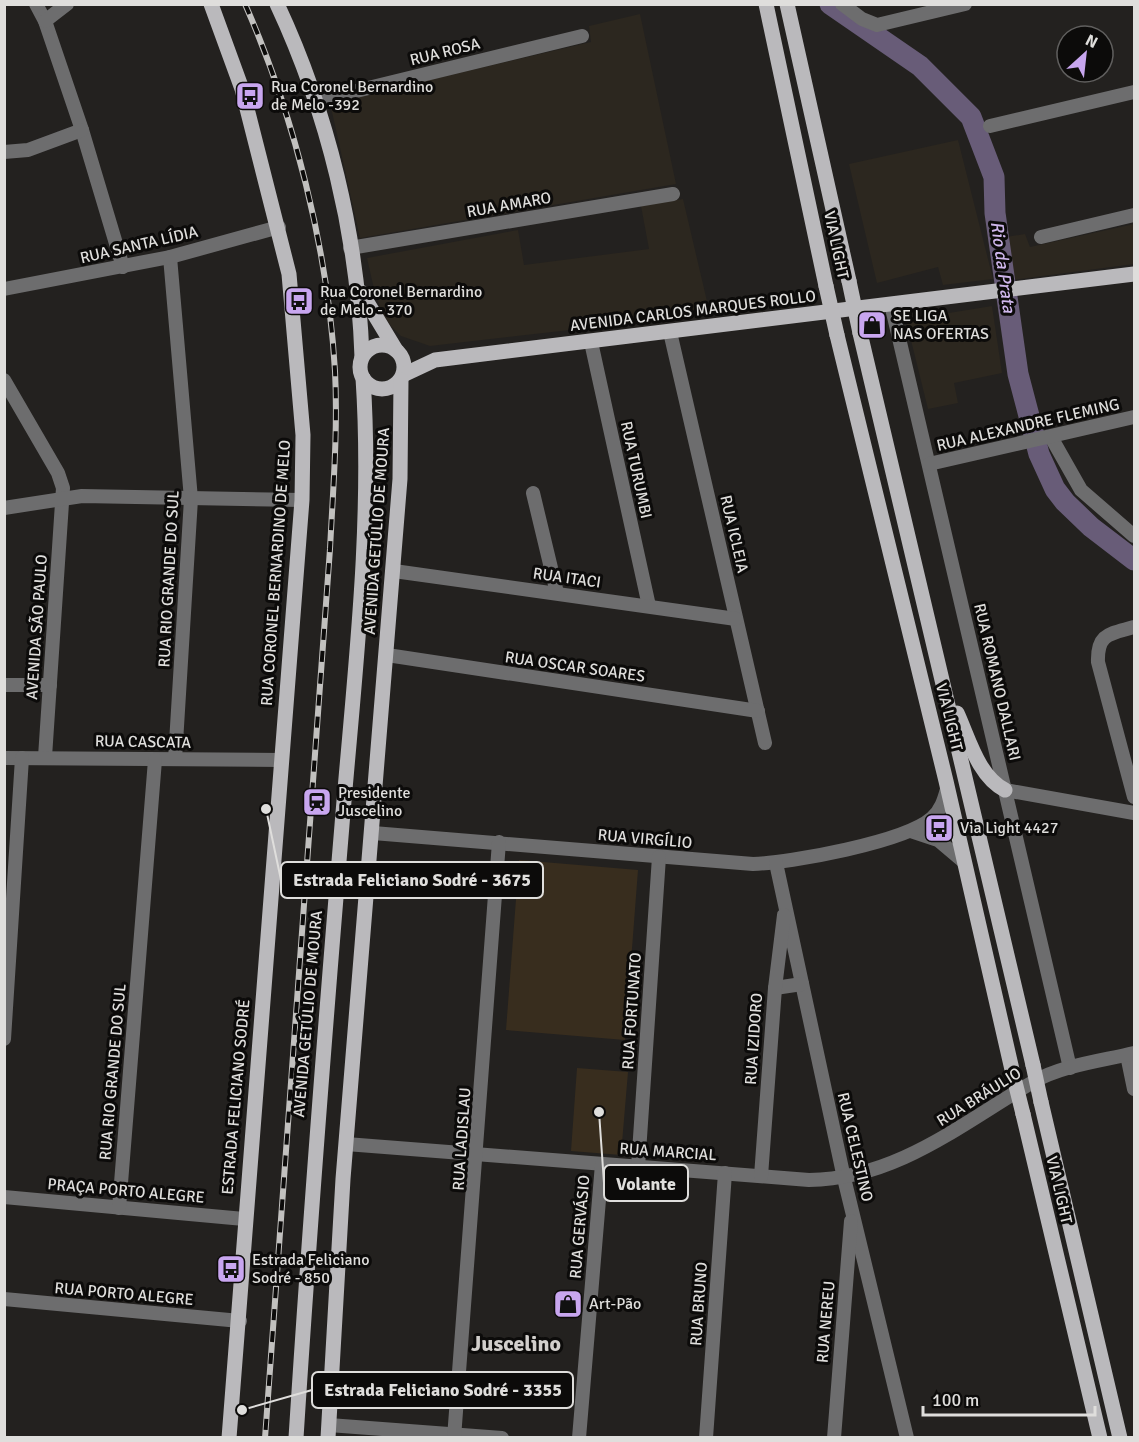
<svg xmlns="http://www.w3.org/2000/svg" width="1139" height="1442" font-family="Signika,sans-serif">
<rect width="100%" height="100%" fill="#23211f"/>
<g fill="#2c271f">
<path d="M 640,14 L 676,184 L 360,238 L 330,103 L 591,42 L 589,26 Z"/>
<path d="M 958,140 L 993,279 L 943,285 L 938,267 L 877,283 L 849,164 Z"/>
<path d="M 683,199 L 710,314 L 430,346 L 401,336 L 391,326 L 382,313 L 374,289 L 367,258 L 518,230 L 524,265 L 649,249 L 641,206 Z"/>
<path d="M 1134,224 L 1134,264 L 1013,280 L 1006,237 L 1025,234 L 1030,247 Z"/>
<path d="M 992,306 L 1002,373 L 954,383 L 958,403 L 928,409 L 906,320 Z"/>
</g>
<g fill="#382d1e">
<path d="M 519,860 L 638,870 L 625,1040 L 506,1030 Z"/>
<path d="M 577,1068 L 628,1072 L 621,1155 L 571,1151 Z"/>
</g>
<g fill="none" stroke-linecap="round" stroke-linejoin="round">
<path stroke="#685c78" stroke-width="21" d="M 830,4 L 920,66 L 971,117 L 994,177 L 995,213 L 1018,374 L 1039,454 L 1055,489 L 1065,502 L 1091,527 L 1134,560"/>
<g stroke="#6d6d6e" stroke-width="14">
<path d="M 36,4 L 45,21 L 82,130 L 123,267"/>
<path d="M 842,4 L 862,19 L 877,25 L 965,4"/>
<path d="M 45,21 L 67,4"/>
<path d="M 315,101 L 582,36"/>
<path d="M 990,126 L 1134,92"/>
<path d="M 4,152 L 28,150 L 82,130"/>
<path d="M 1041,237 L 1134,215"/>
<path d="M 350,248 L 673,194"/>
<path d="M 170,257 L 191,499 L 175,759"/>
<path d="M 4,289 L 170,257 L 279,227"/>
<path d="M 891,304 L 1070,1068"/>
<path d="M 670,332 L 765,743"/>
<path d="M 591,342 L 649,606"/>
<path d="M 4,380 L 58,473 L 63,488 L 45,757"/>
<path d="M 1051,437 L 1081,490 L 1134,536"/>
<path d="M 929,464 L 1134,417"/>
<path d="M 533,493 L 557,593"/>
<path d="M 4,508 L 82,496 L 302,500"/>
<path d="M 394,571 L 736,619"/>
<path d="M 1134,627 C 1110,634 1097,633 1098,662 L 1134,797"/>
<path d="M 387,655 L 758,711"/>
<path d="M 4,685 L 50,685"/>
<path d="M 4,758 L 282,760"/>
<path d="M 1005,790 L 1134,813"/>
<path d="M 911,831 L 938,840 L 964,862"/>
<path d="M 373,833 L 753,864 C 790,863 905,842 932,818 C 941,810 944,800 947,789"/>
<path d="M 776,863 L 844,1178 L 907,1438"/>
<path d="M 775,988 L 802,984"/>
<path d="M 4,1039 L 22,758"/>
<path d="M 1127,1055 L 1134,1089"/>
<path d="M 346,1144 L 809,1180 C 896,1179 961,1124 1033,1082 C 1063,1065 1101,1061 1134,1053"/>
<path d="M 638,1167 L 659,857"/>
<path d="M 761,1176 L 775,988 L 784,915"/>
<path d="M 4,1197 L 244,1219"/>
<path d="M 119,1208 L 155,760"/>
<path d="M 4,1299 L 240,1321"/>
<path d="M 329,1425 L 502,1438"/>
<path d="M 454,1438 L 499,842"/>
<path d="M 579,1438 L 602,1164"/>
<path d="M 706,1438 L 725,1173"/>
<path d="M 834,1438 L 851,1221"/>
</g>
<g stroke="#bab9bc" stroke-width="15">
<path d="M 211,4 L 242,89 L 289,274 L 303,435 L 302,500 L 229,1438"/>
<path d="M 277,4 C 328,113 358,237 362,357"/>
<path d="M 766,4 L 826,286"/>
<path d="M 787,4 L 849,281"/>
<path d="M 361,292 L 396,350"/>
<path d="M 860,333 L 1033,1065"/>
<path d="M 837,335 L 946,781 L 1013,1074"/>
<circle cx="382" cy="367" r="22"/>
<path d="M 403,375 L 435,360 L 1134,274"/>
<path d="M 957,713 C 969,739 978,776 1005,790"/>
<path d="M 1041,1102 L 1120,1438"/>
<path d="M 1023,1114 L 1100,1438"/>
<path d="M 296,1438 C 309,1233 325,1029 342,825 C 354,677 373,527 363,378"/>
<path d="M 328,1438 L 343,1179 L 400,479 L 401,380"/>
</g>
<g stroke="#c2c1bf" stroke-width="6">
<path id="rail" d="M 245,4 C 294,115 328,250 335,371 C 338,430 333,490 330,549 L 265,1438"/>
</g>
<use href="#rail" stroke="#0c0b0a" stroke-width="4" stroke-dasharray="11" stroke-linecap="butt"/>
<g stroke="#bab9bc" stroke-width="15">
<path d="M 849,281 L 860,333"/>
<path d="M 826,286 L 837,335"/>
<path d="M 1033,1065 L 1041,1102"/>
<path d="M 1013,1074 L 1023,1114"/>
</g>
</g>
<defs>
<g id="bus-square" transform="scale(1.5)"><rect x="-9" y="-9" width="18" height="18" rx="4" fill="#c8a6ef" stroke="#0c0b0a"/><path d="M-5-6H5V4H4V6H2V4H-2V6H-4V4H-5ZM-3.5-4V0h7V-4ZM-3.5 1.2v1.5H-2V1.2ZM2 1.2v1.5H3.5V1.2Z" fill="#111"/></g>
<g id="shop-square" transform="scale(1.5)"><rect x="-9" y="-9" width="18" height="18" rx="4" fill="#c8a6ef" stroke="#0c0b0a"/><path d="M-5-2.5h2.3a2.7 3.5 0 0 1 5.4 0H5L5.5 6h-11ZM-1.5-2.5h3a1.5 2.3 0 0 0-3 0Z" fill="#111"/></g>
<g id="station-square" transform="scale(1.5)"><rect x="-9" y="-9" width="18" height="18" rx="4" fill="#c8a6ef" stroke="#0c0b0a"/><path d="M-3-6H3Q5-6 5-4V2Q5 4 3 4L4.5 6H3L1.5 4h-3L-3 6H-4.5L-3 4Q-5 4-5 2V-4Q-5-6-3-6ZM-3.5-4v3h7v-3ZM-3.5 1v1.5H-2V1ZM2 1v1.5H3.5V1Z" fill="#111"/></g>
</defs>
<g fill-rule="evenodd">
<use href="#bus-square" x="250" y="96"/>
<use href="#bus-square" x="299" y="301"/>
<use href="#shop-square" x="872" y="325"/>
<use href="#station-square" x="317" y="802"/>
<use href="#bus-square" x="939" y="828"/>
<use href="#bus-square" x="231" y="1269"/>
<use href="#shop-square" x="568" y="1304"/>
</g>
<g text-anchor="middle" dominant-baseline="central" stroke-width="6" stroke-linejoin="round" paint-order="stroke">
<g font-size="16" fill="#dfdedc" stroke="#0c0b0a">
<text transform="translate(445 52) rotate(-14)">RUA ROSA</text>
<text transform="translate(509 205) rotate(-10)">RUA AMARO</text>
<text transform="translate(139 245) rotate(-13)">RUA SANTA LÍDIA</text>
<text transform="translate(836 245) rotate(78)">VIA LIGHT</text>
<text transform="translate(693 311) rotate(-7)">AVENIDA CARLOS MARQUES ROLLO</text>
<text transform="translate(1028 425) rotate(-13)">RUA ALEXANDRE FLEMING</text>
<text transform="translate(636 470) rotate(78)">RUA TURUMBI</text>
<text transform="translate(377 531) rotate(-86)">AVENIDA GETÚLIO DE MOURA</text>
<text transform="translate(734 534) rotate(77)">RUA ICLEIA</text>
<text transform="translate(276 573) rotate(-86)">RUA CORONEL BERNARDINO DE MELO</text>
<text transform="translate(567 578) rotate(8)">RUA ITACI</text>
<text transform="translate(169 579) rotate(-87)">RUA RIO GRANDE DO SUL</text>
<text transform="translate(37 627) rotate(-86)">AVENIDA SÃO PAULO</text>
<text transform="translate(575 667) rotate(8)">RUA OSCAR SOARES</text>
<text transform="translate(997 682) rotate(77)">RUA ROMANO DALLARI</text>
<text transform="translate(949 717) rotate(76)">VIA LIGHT</text>
<text transform="translate(143 742) rotate(1)">RUA CASCATA</text>
<text transform="translate(645 839) rotate(5)">RUA VIRGÍLIO</text>
<text transform="translate(632 1011) rotate(-86)">RUA FORTUNATO</text>
<text transform="translate(308 1014) rotate(-85)">AVENIDA GETÚLIO DE MOURA</text>
<text transform="translate(754 1039) rotate(-86)">RUA IZIDORO</text>
<text transform="translate(113 1072) rotate(-85)">RUA RIO GRANDE DO SUL</text>
<text transform="translate(236 1097) rotate(-85)">ESTRADA FELICIANO SODRÉ</text>
<text transform="translate(979 1097) rotate(-32)">RUA BRÁULIO</text>
<text transform="translate(462 1139) rotate(-86)">RUA LADISLAU</text>
<text transform="translate(855 1147) rotate(77)">RUA CELESTINO</text>
<text transform="translate(668 1152) rotate(4)">RUA MARCIAL</text>
<text transform="translate(1059 1190) rotate(77)">VIA LIGHT</text>
<text transform="translate(126 1191) rotate(5)">PRAÇA PORTO ALEGRE</text>
<text transform="translate(580 1227) rotate(-85)">RUA GERVÁSIO</text>
<text transform="translate(124 1294) rotate(5)">RUA PORTO ALEGRE</text>
<text transform="translate(699 1304) rotate(-86)">RUA BRUNO</text>
<text transform="translate(826 1322) rotate(-85)">RUA NEREU</text>
</g>
<g font-size="16" fill="#dfdedc" stroke="#0c0b0a" text-anchor="start">
<text x="271" y="87">Rua Coronel Bernardino<tspan x="271" dy="18">de Melo -392</tspan></text>
<text x="320" y="292">Rua Coronel Bernardino<tspan x="320" dy="18">de Melo - 370</tspan></text>
<text x="893" y="316">SE LIGA<tspan x="893" dy="18">NAS OFERTAS</tspan></text>
<text x="338" y="793">Presidente<tspan x="338" dy="18">Juscelino</tspan></text>
<text x="960" y="828">Via Light 4427</text>
<text x="252" y="1260">Estrada Feliciano<tspan x="252" dy="18">Sodré - 850</tspan></text>
<text x="589" y="1304">Art-Pão</text>
</g>
<g font-size="18" font-style="italic" fill="#cfb7ec" stroke="#0c0b0a">
<text transform="translate(1003 267) rotate(82)">Rio da Prata</text>
</g>
<g font-size="22" font-weight="bold" fill="#d2cfcc" stroke="#0c0b0a">
<text x="516" y="1343">Juscelino</text>
</g>
</g>
<path fill="none" stroke="#dfdedc" stroke-width="2" d="M266 809L281 880M599 1112L604 1183M242 1410L312 1390"/>
<g fill="#dfdedc" stroke="#0c0b0a" stroke-width="2">
<circle cx="266" cy="809" r="6"/>
<circle cx="599" cy="1112" r="6"/>
<circle cx="242" cy="1410" r="6"/>
</g>
<g fill="#0c0b0a" stroke="#dfdedc" stroke-width="2">
<rect x="281" y="862" width="262" height="36" rx="6"/>
<rect x="604" y="1165" width="84" height="36" rx="6"/>
<rect x="312" y="1372" width="261" height="36" rx="6"/>
</g>
<g font-size="18" text-anchor="middle" font-weight="bold" fill="#dfdedc">
<text x="412" y="886">Estrada Feliciano Sodré - 3675</text>
<text x="646" y="1190">Volante</text>
<text x="443" y="1396">Estrada Feliciano Sodré - 3355</text>
</g>
<rect width="1139" height="1442" fill="none" stroke="#dfdedc" stroke-width="12"/>
<g transform="translate(1085 54) rotate(27)"><circle r="28" fill="#0c0b0a" stroke="#605f5e" stroke-width="1.5"/>
<path d="M0-4.5L10 22L0 15L-10 22Z" fill="#c8a6ef"/>
<text y="-9" font-size="16" font-weight="bold" text-anchor="middle" fill="#dfdedc">N</text>
</g>
<path d="M923 1406v9h172v-9" fill="none" stroke="#dfdedc" stroke-width="3"/>
<text x="932" y="1406" font-size="18" fill="#dfdedc" stroke="#0c0b0a" stroke-width="4.5" paint-order="stroke">100 m</text>
</svg>
